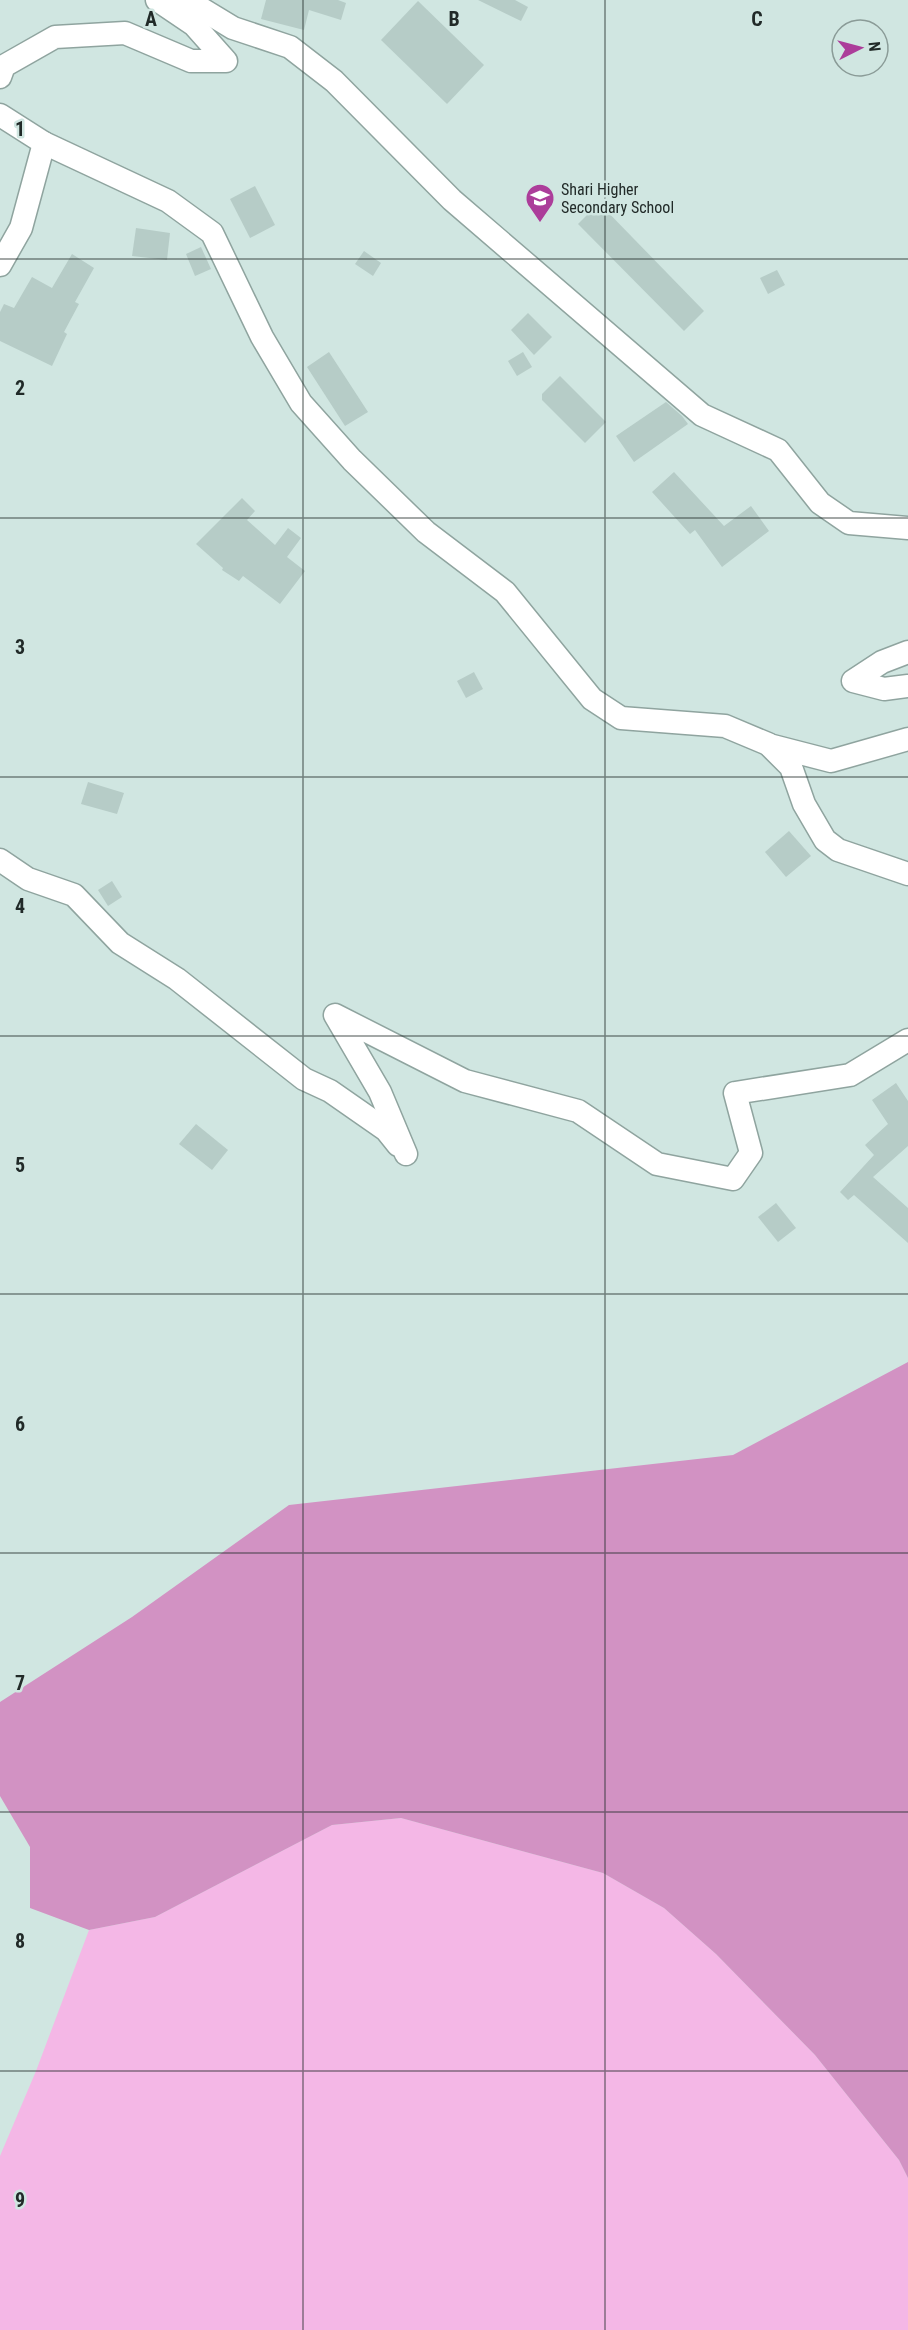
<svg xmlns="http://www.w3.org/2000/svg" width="908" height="2330" font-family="'Roboto Condensed',sans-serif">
<rect width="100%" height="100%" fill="#d0e6e1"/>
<path fill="#f4b7e6" d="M 401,1818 L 603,1873 L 664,1908 L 716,1954 L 815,2055 L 899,2160 L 908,2178 L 908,2330 L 0,2330 L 0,2156 L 36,2071 L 89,1930 L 155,1917 L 332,1825 Z"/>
<path fill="#d292c3" d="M 908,1362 L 908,2178 L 899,2160 L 815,2055 L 716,1954 L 664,1908 L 603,1873 L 401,1818 L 332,1825 L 155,1917 L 89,1930 L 30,1908 L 30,1847 L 0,1796 L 0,1702 L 132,1617 L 289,1505 L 733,1455 Z"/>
<g fill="#b6ccc7">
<path d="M 266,0 L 338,0 L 346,3 L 341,20 L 309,10 L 304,30 L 261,19 Z"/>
<path d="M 478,0 L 515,0 L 528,7 L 521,21 Z"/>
<path d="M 418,1 L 484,65 L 447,104 L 381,40 Z"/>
<path d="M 255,186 L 275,225 L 250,238 L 230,199 Z"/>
<path d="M 599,203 L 704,311 L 684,331 L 578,224 Z"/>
<path d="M 136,228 L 170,233 L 167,260 L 132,256 Z"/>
<path d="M 201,247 L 211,269 L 195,276 L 186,254 Z"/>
<path d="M 364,251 L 381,263 L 373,276 L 355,264 Z"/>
<path d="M 72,254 L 94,268 L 75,302 L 79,304 L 64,332 L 67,334 L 52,366 L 0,341 L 0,312 L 4,304 L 14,308 L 32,277 L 52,288 Z"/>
<path d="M 777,270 L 785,285 L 768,294 L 760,278 Z"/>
<path d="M 528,313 L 552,337 L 534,355 L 511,330 Z"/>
<path d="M 329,352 L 368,412 L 345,426 L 307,367 Z"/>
<path d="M 523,352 L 532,367 L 517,376 L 508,361 Z"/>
<path d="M 560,376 L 606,422 L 585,443 L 542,400 L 542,394 Z"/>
<path d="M 666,402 L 682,416 L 688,424 L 634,462 L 616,436 Z"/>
<path d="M 674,472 L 724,526 L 751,506 L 769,531 L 722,567 L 695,530 L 690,534 L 652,492 Z"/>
<path d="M 242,498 L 255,511 L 247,520 L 275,545 L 288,528 L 301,538 L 287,557 L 305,571 L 280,604 L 243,576 L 239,581 L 222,570 L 223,568 L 196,544 Z"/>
<path d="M 474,672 L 483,689 L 466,698 L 457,681 Z"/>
<path d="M 88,782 L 124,793 L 117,814 L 81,804 Z"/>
<path d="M 789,831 L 811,856 L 786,877 L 765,852 Z"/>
<path d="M 112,881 L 122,897 L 108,906 L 98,890 Z"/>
<path d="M 896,1083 L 908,1101 L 908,1146 L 873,1177 L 908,1208 L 908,1243 L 854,1195 L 848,1200 L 840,1192 L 874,1155 L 865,1145 L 888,1124 L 872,1100 Z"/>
<path d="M 196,1124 L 228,1150 L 212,1170 L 179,1144 Z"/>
<path d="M 776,1203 L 796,1228 L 778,1242 L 758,1217 Z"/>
</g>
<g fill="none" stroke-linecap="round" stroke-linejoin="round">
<g stroke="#8fa49f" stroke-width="25">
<g id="street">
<path d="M 187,0 L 233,28 L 290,47 L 334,81 L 452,200 L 702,415 L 778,450 L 820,503 L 849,523 L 908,528"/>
<path d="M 0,77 L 4,66 L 55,37 L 125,33 L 191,61 L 226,61 L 194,25 L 157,0"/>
<path d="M 0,115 L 44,143 L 21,228 L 0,265"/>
<path d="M 44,143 L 168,201 L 212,233 L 262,337 L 301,403 L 352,460 L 426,532 L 505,592 L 592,699 L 621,718 L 725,726 L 768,744 L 791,767 L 804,804 L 825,840 L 838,850 L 908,874"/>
<path d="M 908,652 L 882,662 L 853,681 L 884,689 L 908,686"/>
<path d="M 769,745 L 831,761 L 908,739"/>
<path d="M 0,860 L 28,879 L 74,895 L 120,943 L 177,979 L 304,1079 L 330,1091 L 386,1130 L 398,1145"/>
<path d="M 406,1154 L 380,1092 L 335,1015 L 465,1081 L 578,1111 L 657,1164 L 733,1179 L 751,1153 L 735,1093 L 850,1075 L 908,1040"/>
</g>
</g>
<use href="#street" stroke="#fff" stroke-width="22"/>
</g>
<path fill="none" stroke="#212a28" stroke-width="1.5" stroke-opacity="0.55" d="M 303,0 L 303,2330M 605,0 L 605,2330M 0,259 L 908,259M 0,518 L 908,518M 0,777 L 908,777M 0,1036 L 908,1036M 0,1294 L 908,1294M 0,1553 L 908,1553M 0,1812 L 908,1812M 0,2071 L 908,2071"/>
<defs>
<g id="school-pin" transform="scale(1.5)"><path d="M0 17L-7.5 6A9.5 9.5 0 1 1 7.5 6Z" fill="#ac3d9a" stroke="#d0e6e1"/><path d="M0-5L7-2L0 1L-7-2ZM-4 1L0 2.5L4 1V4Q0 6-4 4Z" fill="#fff"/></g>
</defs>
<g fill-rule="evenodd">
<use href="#school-pin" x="540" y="198"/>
</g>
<g text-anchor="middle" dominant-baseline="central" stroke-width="5" stroke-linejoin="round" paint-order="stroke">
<g font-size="16" fill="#212a28" stroke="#d0e6e1" text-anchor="start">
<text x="561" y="189">Shari Higher<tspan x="561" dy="18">Secondary School</tspan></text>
</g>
</g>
<g font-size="20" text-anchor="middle" font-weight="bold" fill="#212a28" stroke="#d0e6e1" stroke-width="5" stroke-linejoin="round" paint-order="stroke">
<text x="151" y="26">A</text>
<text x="454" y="26">B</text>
<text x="757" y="26">C</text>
<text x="20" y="136">1</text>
<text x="20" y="395">2</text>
<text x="20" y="654">3</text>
<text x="20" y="913">4</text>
<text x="20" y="1172">5</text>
<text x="20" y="1431">6</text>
<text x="20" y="1690">7</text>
<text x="20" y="1948">8</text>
<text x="20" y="2207">9</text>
</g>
<g transform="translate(860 48) rotate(84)"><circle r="28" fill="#d0e6e1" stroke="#8a9b97" stroke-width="1.5"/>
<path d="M0-4.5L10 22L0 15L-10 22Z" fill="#ac3d9a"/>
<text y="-9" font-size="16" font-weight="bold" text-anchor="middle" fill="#212a28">N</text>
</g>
</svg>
